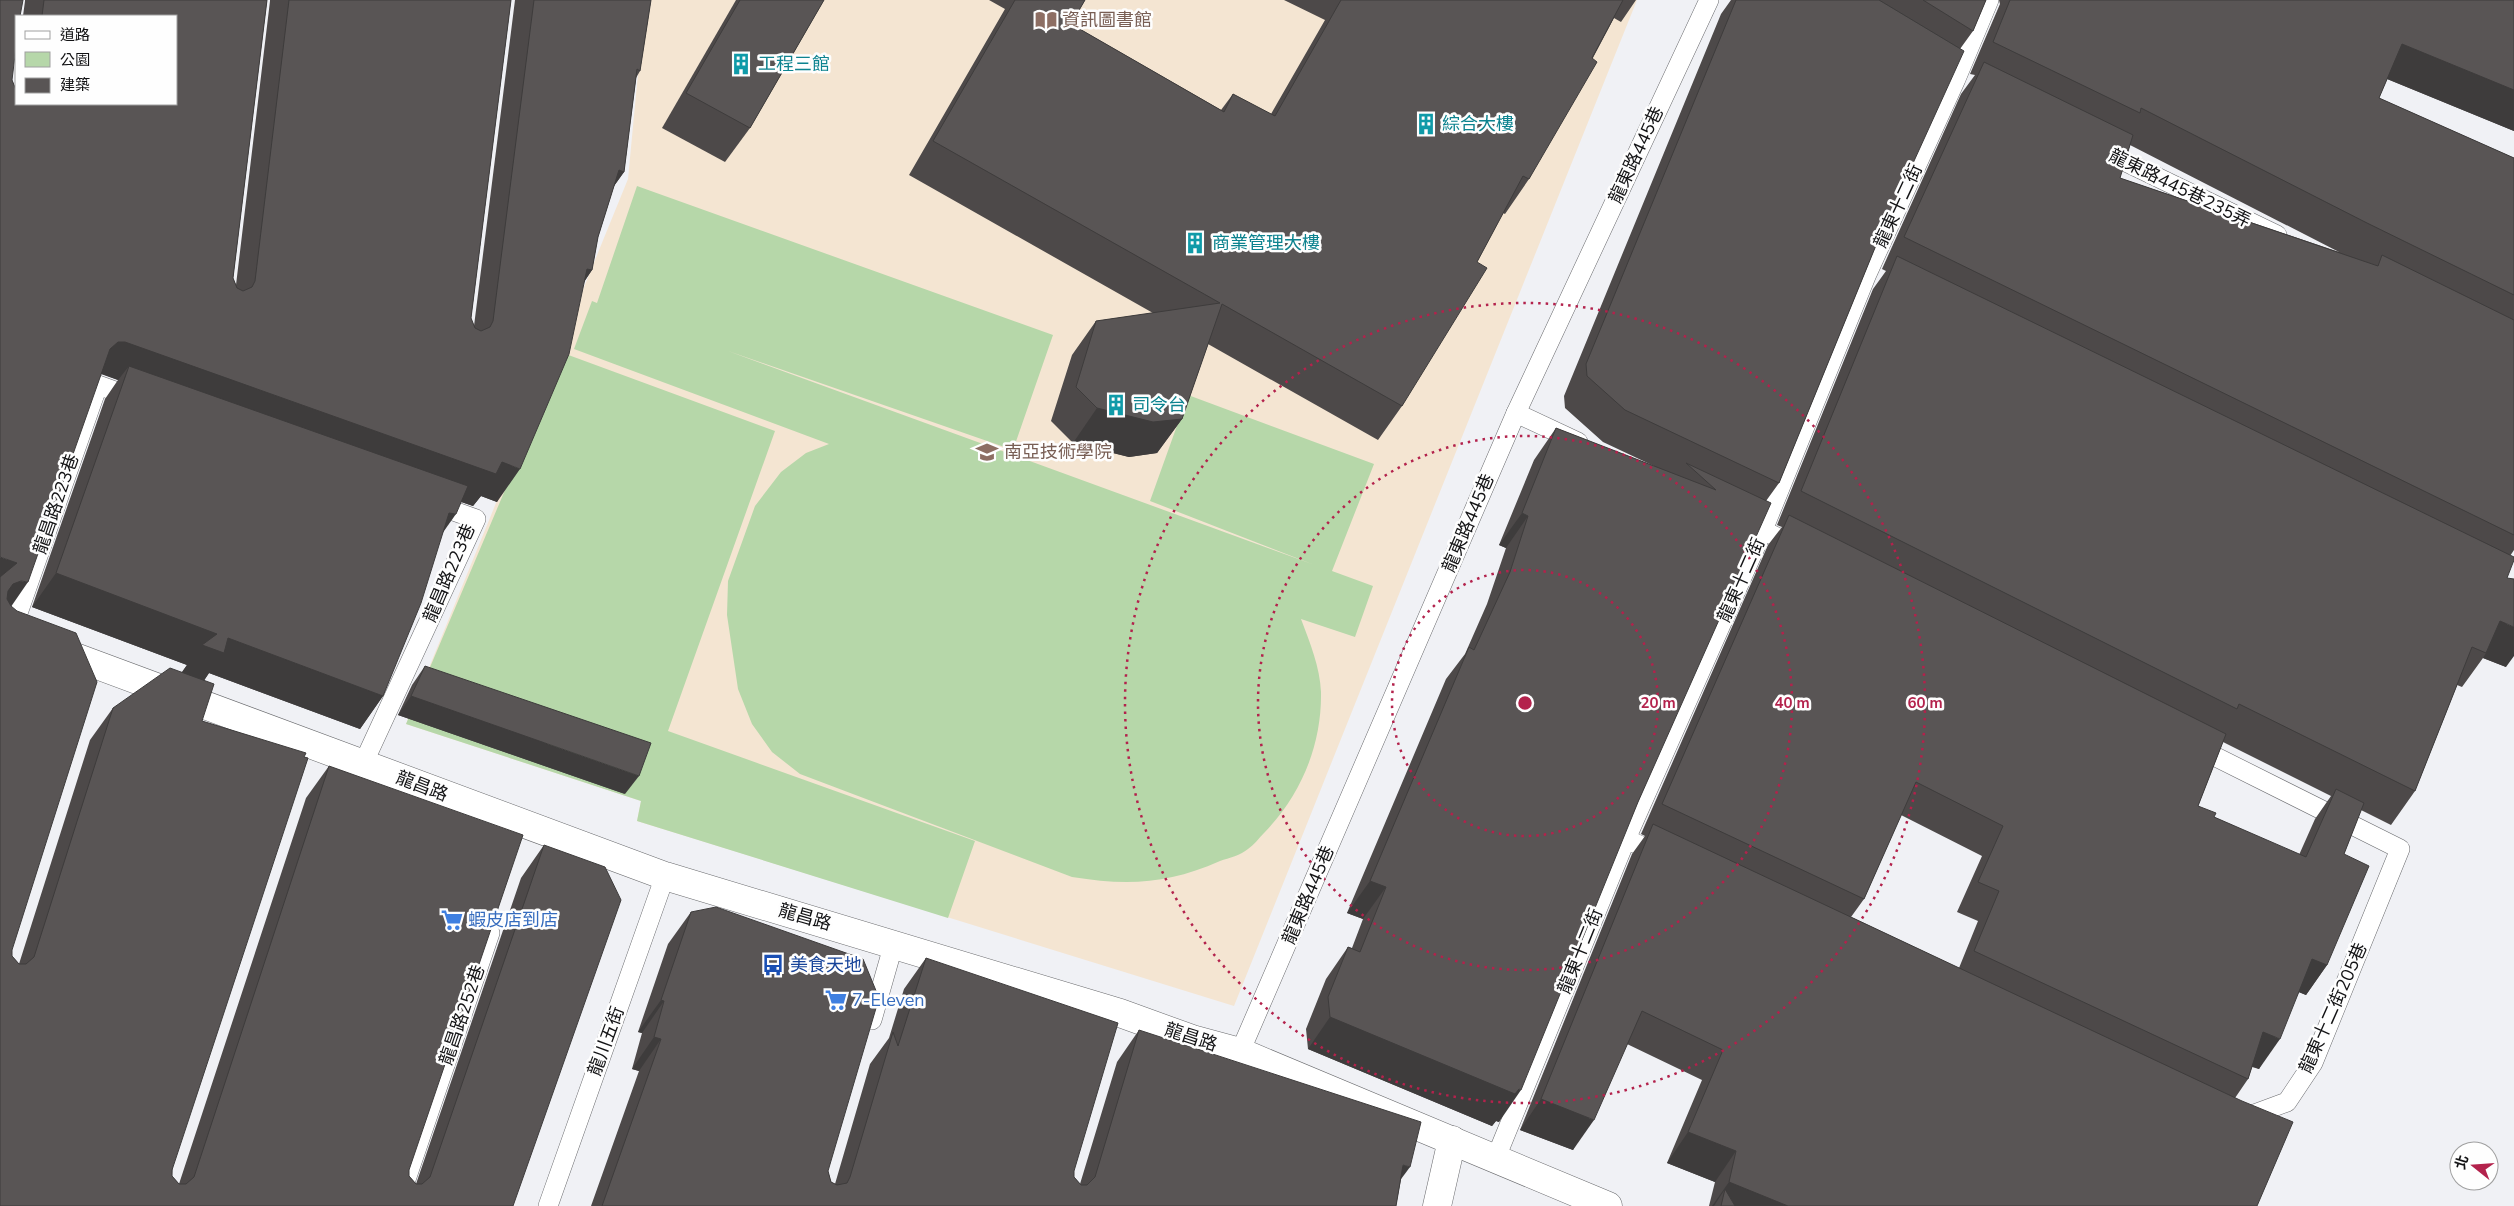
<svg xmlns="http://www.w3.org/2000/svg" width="2514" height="1206" font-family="'Nunito Sans','Noto Sans TC',sans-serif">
<rect width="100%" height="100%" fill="#f0f1f5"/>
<path fill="#f4e5d2" d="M 645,0 L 1637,0 L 1234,1006 L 637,821 L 641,801 L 406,724 L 628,179 Z"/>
<g fill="#b6d7a9">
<path d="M 637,186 L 1053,335 L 1013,450 L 728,351 L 1312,564 L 1150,501 L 1188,395 L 1374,464 L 1332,571 L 1373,586 L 1355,637 L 1301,619 C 1310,643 1320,667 1321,692 C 1322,745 1301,795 1264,833 C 1259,838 1254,845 1248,849 C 1241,855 1229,858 1220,861 C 1168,884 1128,886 1072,877 L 800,774 L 772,752 L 752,724 L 738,689 L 727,615 L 728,581 L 755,506 L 781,472 L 806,453 L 829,444 L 574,349 L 592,301 L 597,303 Z"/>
<path d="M 563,353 L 775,431 L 668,731 L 975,841 L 948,918 L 637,821 L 641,801 L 406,724 Z"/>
</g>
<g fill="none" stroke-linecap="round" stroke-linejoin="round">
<g stroke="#6a6b6e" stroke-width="20">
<g id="service">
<path d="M 2103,151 L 2277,235"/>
<path d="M 1516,413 L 1578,442"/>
<path d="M 1736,517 L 1797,547"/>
<path d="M 11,633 L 98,385 L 134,398"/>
<path d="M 2194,746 L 2400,849 L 2313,1063 L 2287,1102 L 2241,1119"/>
<path d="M 363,764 L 476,519 L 434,504"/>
<path d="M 1626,839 L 1661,855"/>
<path d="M 872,1020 L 894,943"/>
<path d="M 1240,1052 L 1516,413 L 1709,0"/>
<path d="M 1495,1160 L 1626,839 L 1763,530 L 1867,274 L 1956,79 L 1989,0"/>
<path d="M 397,1206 L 490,933"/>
<path d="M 548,1206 L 665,876"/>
</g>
</g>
<g stroke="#6a6b6e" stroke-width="29">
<g id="minor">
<path d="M 0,629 L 665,876 L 1120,1013 L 1192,1039 L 1240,1052 L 1608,1206"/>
<path d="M 1437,1206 L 1452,1140"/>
</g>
</g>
<use href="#service" stroke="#fff" stroke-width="19"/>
<use href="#minor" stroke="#fff" stroke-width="28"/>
</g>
<g fill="#4d4949" fill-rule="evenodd">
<path d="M 25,0 L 267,0 L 233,278 L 236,285 L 270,1 L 270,0 L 511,0 L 471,318 L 474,326 L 515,0 L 651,0 L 640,71 L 636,78 L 624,172 L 614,186 L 598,237 L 592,270 L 584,282 L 497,502 L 481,496 L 473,506 L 461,502 L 443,532 L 383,696 L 360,729 L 209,673 L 204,680 L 202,721 L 172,1176 L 179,1184 L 306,798 L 329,766 L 409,1170 L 409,1176 L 416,1184 L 521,878 L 544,845 L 513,1206 L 0,1206 L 12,80 L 15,87 L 16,74 L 16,104 L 176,16 L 23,16 L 25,1 ZM 101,374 L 118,380 L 105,399 L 32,607 L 187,665 L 182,672 L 113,708 L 90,740 L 19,964 L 12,956 L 11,606 Z"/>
<path d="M 736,0 L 824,0 L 750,128 L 725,162 L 662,128 Z"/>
<path d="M 989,0 L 1085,0 L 1071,24 L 1221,110 L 1233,94 L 1271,114 L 1325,20 L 1284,0 L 1636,0 L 1621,22 L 1614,18 L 1529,179 L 1505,214 L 1503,213 L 1477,262 L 1402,406 L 1378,440 L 1208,344 L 1182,419 L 1157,453 L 1129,457 L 1073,443 L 1051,421 L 1072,355 L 1096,321 L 1153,313 L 909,175 L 1005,9 Z"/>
<path d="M 1731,0 L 1986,0 L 1973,31 L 1960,49 L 1879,238 L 1779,483 L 1766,501 L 1638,802 L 1499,1122 L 1496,1121 L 1492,1126 L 1308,1049 L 1306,1029 L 1326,979 L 1348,947 L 1352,948 L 1363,919 L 1347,913 L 1446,679 L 1465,654 L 1487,604 L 1506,548 L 1499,545 L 1534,460 L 1556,428 L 1656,467 L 1603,442 L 1565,408 L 1564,396 L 1721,14 Z"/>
<path d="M 1999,0 L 2514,0 L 2514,131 L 2387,79 L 2379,98 L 2514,158 L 2514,550 L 2510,556 L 2507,578 L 2506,667 L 2483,658 L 2462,687 L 2457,685 L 2415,791 L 2391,825 L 2361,810 L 2344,854 L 2327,965 L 2306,995 L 2299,992 L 2259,1069 L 2252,1067 L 2248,1079 L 2235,1098 L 2257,1206 L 1709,1206 L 1715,1182 L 1667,1163 L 1702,1080 L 1627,1044 L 1573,1150 L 1520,1130 L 1632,854 L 1645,836 L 1641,834 L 1768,545 L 1782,527 L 1777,525 L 1873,289 L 1886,271 L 1882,269 L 1961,94 L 1975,75 L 1970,74 L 2000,4 ZM 2130,145 L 2339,252 L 2120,178 ZM 2223,742 L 2331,796 L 2315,819 L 2299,855 L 2214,817 L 2198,806 ZM 1901,815 L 1982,856 L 1957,912 L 1978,921 L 1959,968 L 1851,917 L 1864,899 Z"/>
<path d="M 425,666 L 625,794 L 398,715 L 412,685 Z"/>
<path d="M 691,912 L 828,1171 L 831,1182 L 835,1184 L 870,1064 L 889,1038 L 904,989 L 926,958 L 1074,1171 L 1074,1177 L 1080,1184 L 1117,1062 L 1139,1030 L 1401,1179 L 1396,1206 L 591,1206 L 639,1071 L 632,1069 L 642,1033 L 638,1032 L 668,944 Z"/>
</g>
<g fill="#3e3c3c">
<path d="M 2402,44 L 2514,90 L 2514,131 L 2380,76 Z"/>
<path d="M 619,170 L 624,172 L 601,204 Z"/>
<path d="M 587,269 L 592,270 L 570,303 Z"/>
<path d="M 118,342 L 125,342 L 502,462 L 520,469 L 497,502 L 481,496 L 473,506 L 123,382 L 129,366 L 118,380 L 102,374 L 95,374 L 110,349 Z"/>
<path d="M 1097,408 L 1182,419 L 1157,453 L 1129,457 L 1073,443 Z"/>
<path d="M 449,513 L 456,514 L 432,548 Z"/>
<path d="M 1522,513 L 1528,516 L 1506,548 L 1499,545 Z"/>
<path d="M 0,557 L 17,563 L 0,587 Z"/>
<path d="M 56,573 L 228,638 L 383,696 L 360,729 L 209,673 L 200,687 L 178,678 L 187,665 L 32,607 Z"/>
<path d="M 21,581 L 28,582 L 6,614 L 0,603 L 13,584 Z"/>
<path d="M 2500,621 L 2514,627 L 2514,656 L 2506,667 L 2483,658 L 2486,653 Z"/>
<path d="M 411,696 L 639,776 L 625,794 L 398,715 Z"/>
<path d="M 1370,881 L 1386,887 L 1363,919 L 1347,913 Z"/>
<path d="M 2312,959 L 2327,965 L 2306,995 L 2291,989 Z"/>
<path d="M 661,1000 L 664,1001 L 642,1033 L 638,1032 Z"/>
<path d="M 1330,1017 L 1519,1089 L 1521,1090 L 1499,1122 L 1496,1121 L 1492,1126 L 1308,1049 Z"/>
<path d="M 2263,1032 L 2280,1039 L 2259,1069 L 2242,1062 Z"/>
<path d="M 654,1037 L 661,1039 L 639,1071 L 632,1069 Z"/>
<path d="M 1541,1099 L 1594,1120 L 1573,1150 L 1520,1130 Z"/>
<path d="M 1688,1132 L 1736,1151 L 1715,1182 L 1667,1163 Z"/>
<path d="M 1403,1165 L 1410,1167 L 1387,1198 Z"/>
<path d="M 1729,1182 L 1788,1206 L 1721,1206 L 1725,1189 L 1714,1206 L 1712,1206 Z"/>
</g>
<g fill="#595555" stroke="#3e3c3c">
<path d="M 0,0 L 23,0 L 20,16 L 16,16 L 16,47 L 12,80 L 16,90 L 16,104 L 176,104 L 176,16 L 42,16 L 44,0 L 267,0 L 233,278 L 237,288 L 243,291 L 252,287 L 255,281 L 289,0 L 511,0 L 471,318 L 475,328 L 481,331 L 490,327 L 493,321 L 534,0 L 651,0 L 640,71 L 637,69 L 624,172 L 619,170 L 598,237 L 592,270 L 587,269 L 569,354 L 520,469 L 502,462 L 496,474 L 125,342 L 118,342 L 110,349 L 28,582 L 21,581 L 13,584 L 8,591 L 7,599 L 11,606 L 17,611 L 76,633 L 97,682 L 12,950 L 12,956 L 19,964 L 26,964 L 34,957 L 113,708 L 170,668 L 214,684 L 202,721 L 306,753 L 304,757 L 308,758 L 172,1170 L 172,1176 L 179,1184 L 186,1184 L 194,1177 L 329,766 L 523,835 L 409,1170 L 409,1176 L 416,1184 L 422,1184 L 430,1177 L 544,845 L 605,867 L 621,900 L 513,1206 L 0,1206 L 0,577 L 17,563 L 0,557 Z"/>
<path d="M 740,0 L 824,0 L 750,128 L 686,93 Z"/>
<path d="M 1015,0 L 1085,0 L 1071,24 L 1224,112 L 1233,94 L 1275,116 L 1341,0 L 1623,0 L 1592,58 L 1597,62 L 1529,179 L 1523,176 L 1477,262 L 1487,268 L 1402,406 L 1222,304 L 1182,419 L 1153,422 L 1097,408 L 1076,387 L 1096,321 L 1220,303 L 933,141 Z"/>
<path d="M 1736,0 L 1879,0 L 1964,51 L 1879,238 L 1779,483 L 1625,410 L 1587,376 L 1586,364 Z"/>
<path d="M 1923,0 L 1986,0 L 1973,31 Z"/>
<path d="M 2010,0 L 2514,0 L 2514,90 L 2402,44 L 2379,98 L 2514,158 L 2514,295 L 2367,223 L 2141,108 L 2140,113 L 1993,42 Z"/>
<path d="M 1984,62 L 2133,135 L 2120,178 L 2378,266 L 2382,255 L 2514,320 L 2514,535 L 1904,237 Z"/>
<path d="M 1897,256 L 2514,557 L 2514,560 L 2507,578 L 2514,579 L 2514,627 L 2500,621 L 2486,653 L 2472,647 L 2415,791 L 2239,704 L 2237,709 L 1801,491 Z"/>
<path d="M 129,366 L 468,486 L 456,514 L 449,513 L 421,603 L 383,696 L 228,638 L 224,653 L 202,645 L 217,634 L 56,573 Z"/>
<path d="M 1556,428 L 1716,490 L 1686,463 L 1771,503 L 1638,802 L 1521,1090 L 1519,1089 L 1515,1094 L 1330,1017 L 1328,997 L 1348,947 L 1360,952 L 1386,887 L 1370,881 L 1469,647 L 1474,650 L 1510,572 L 1528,516 L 1522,513 Z"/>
<path d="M 1789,515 L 2226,734 L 2198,806 L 2216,813 L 2214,817 L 2306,857 L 2336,789 L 2364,803 L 2344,854 L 2369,866 L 2327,965 L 2312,959 L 2280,1039 L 2263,1032 L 2248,1079 L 1974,951 L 1999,891 L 1978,882 L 2003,826 L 1916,782 L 1864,899 L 1662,804 Z"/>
<path d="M 425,666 L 651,743 L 639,776 L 411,696 Z"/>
<path d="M 1653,824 L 2242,1101 L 2293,1122 L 2257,1206 L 1788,1206 L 1729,1182 L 1736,1151 L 1688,1132 L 1723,1050 L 1642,1011 L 1594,1120 L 1541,1099 Z"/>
<path d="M 716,907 L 863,959 L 879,998 L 828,1171 L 831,1182 L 837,1185 L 847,1183 L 850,1177 L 893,1032 L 898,1046 L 926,958 L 1118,1023 L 1074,1171 L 1074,1177 L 1081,1185 L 1087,1185 L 1095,1177 L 1139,1030 L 1421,1122 L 1410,1167 L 1403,1165 L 1396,1206 L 602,1206 L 661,1039 L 654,1037 L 664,1001 L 661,1000 L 691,912 Z"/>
<path d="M 1725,1189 L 1735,1206 L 1721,1206 Z"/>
</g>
<g fill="none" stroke="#b3224c" stroke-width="2.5" stroke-dasharray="2.5 5">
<circle cx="1525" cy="703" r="133"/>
<circle cx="1525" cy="703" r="267"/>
<circle cx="1525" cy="703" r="400"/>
</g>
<defs>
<g id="library-bare" transform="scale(1.725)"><path d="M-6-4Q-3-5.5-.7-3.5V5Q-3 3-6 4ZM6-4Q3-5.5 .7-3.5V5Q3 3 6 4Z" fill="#8d6e63" stroke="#fefefe" stroke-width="2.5" paint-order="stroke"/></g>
<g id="building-bare" transform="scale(1.725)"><path d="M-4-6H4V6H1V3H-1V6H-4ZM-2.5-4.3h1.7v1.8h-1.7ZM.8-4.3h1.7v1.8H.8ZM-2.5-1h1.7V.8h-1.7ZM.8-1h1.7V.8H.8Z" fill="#0f9aa8" stroke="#fefefe" stroke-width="2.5" paint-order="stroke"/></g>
<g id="university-bare" transform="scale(1.725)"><path d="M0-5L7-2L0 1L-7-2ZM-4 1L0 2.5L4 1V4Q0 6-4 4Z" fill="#8d6e63" stroke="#fefefe" stroke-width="2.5" paint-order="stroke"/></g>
<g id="supermarket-bare" transform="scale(1.725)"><path d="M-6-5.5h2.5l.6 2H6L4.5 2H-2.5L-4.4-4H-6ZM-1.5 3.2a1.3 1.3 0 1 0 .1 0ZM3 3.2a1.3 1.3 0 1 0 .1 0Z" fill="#3f7fe0" stroke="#fefefe" stroke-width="2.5" paint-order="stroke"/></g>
<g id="bus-bare" transform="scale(1.725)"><path d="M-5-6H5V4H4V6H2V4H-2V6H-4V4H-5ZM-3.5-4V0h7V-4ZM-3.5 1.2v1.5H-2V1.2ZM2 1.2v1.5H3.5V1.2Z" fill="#1a4fb4" stroke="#fefefe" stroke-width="2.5" paint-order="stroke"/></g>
</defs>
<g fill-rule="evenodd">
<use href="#library-bare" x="1046" y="20"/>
<use href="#building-bare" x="741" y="64"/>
<use href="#building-bare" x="1426" y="124"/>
<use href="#building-bare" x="1195" y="243"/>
<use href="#building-bare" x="1116" y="405"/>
<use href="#university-bare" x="987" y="452"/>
<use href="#supermarket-bare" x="452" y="920"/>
<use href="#bus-bare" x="773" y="965"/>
<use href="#supermarket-bare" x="836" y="1000"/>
</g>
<g text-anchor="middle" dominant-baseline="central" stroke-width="5" stroke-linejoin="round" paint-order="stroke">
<g font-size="18" fill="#785e54" stroke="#fefefe" text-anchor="start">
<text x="1062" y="20">資訊圖書館</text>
<text x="1004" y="452">南亞技術學院</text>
</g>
<g font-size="18" fill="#0d838f" stroke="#fefefe" text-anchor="start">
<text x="758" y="64">工程三館</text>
<text x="1442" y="124">綜合大樓</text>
<text x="1212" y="243">商業管理大樓</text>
<text x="1132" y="405">司令台</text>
</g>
<g font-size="18" fill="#121214" stroke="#fefefe">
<text transform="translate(1636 155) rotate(-65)">龍東路445巷</text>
<text transform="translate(2180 188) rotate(26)">龍東路445巷235弄</text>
<text transform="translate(1898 206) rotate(-65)">龍東十二街</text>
<text transform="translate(56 504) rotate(-71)">龍昌路223巷</text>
<text transform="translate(1468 523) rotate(-67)">龍東路445巷</text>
<text transform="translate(449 573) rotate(-67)">龍昌路223巷</text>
<text transform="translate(1741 580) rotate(-66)">龍東十二街</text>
<text transform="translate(422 786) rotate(21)">龍昌路</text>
<text transform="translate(1308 895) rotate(-67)">龍東路445巷</text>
<text transform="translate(805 917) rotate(16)">龍昌路</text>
<text transform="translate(1580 951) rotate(-68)">龍東十二街</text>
<text transform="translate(2333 1008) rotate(-66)">龍東十二街205巷</text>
<text transform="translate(462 1015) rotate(-71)">龍昌路252巷</text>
<text transform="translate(1191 1037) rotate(18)">龍昌路</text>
<text transform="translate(606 1041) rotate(-70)">龍川五街</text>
</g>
<g font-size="18" fill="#366cbe" stroke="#fefefe" text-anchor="start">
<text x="468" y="920">蝦皮店到店</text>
<text x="852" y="1000">7-Eleven</text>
</g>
<g font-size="18" fill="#164399" stroke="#fefefe" text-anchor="start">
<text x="790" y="965">美食天地</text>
</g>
</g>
<circle cx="1525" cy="703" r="8" fill="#b3224c" stroke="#fefefe" stroke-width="2.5"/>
<g font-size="15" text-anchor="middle" font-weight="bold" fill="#b3224c" stroke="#fefefe" stroke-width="5" stroke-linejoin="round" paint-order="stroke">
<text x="1658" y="708">20 m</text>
<text x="1792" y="708">40 m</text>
<text x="1925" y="708">60 m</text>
</g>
<rect x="15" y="15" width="162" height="90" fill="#fefefe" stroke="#a0a0a0"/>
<rect x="25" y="31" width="25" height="8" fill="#ffffff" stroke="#a0a0a0"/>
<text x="60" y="40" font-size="15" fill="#121214">道路</text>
<rect x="25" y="52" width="25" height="15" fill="#b6d7a9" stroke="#a0a0a0"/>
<text x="60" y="65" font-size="15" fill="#121214">公園</text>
<rect x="25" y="78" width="25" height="15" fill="#595555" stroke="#a0a0a0"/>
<text x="60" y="90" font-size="15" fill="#121214">建築</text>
<g transform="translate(2474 1166) rotate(287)"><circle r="24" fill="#fefefe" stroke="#a0a0a0"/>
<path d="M0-4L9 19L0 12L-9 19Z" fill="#b3224c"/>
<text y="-8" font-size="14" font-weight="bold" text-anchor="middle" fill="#121214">北</text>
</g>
</svg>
